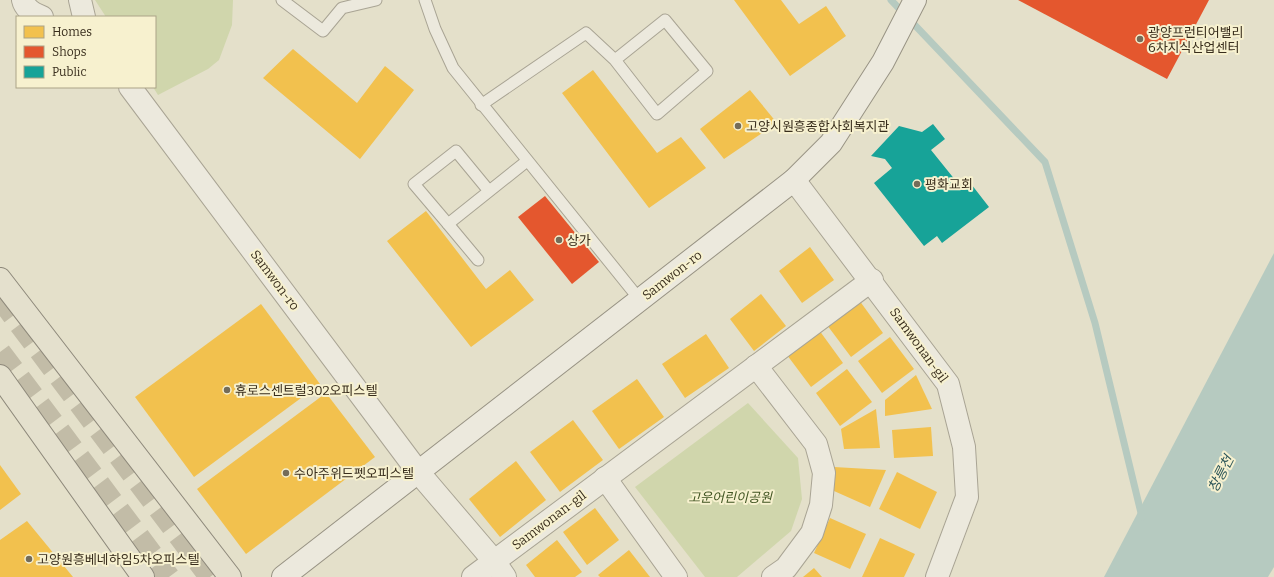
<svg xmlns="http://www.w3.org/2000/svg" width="1274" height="577" font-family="Bitter,'Noto Sans KR',serif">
<rect width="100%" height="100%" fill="#e4e0ca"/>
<g fill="#d0d6ac">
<path d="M 95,0 L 233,0 L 232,25 L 219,60 L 208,69 L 158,95 L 153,87 L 155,87 L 155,17 L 106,17 Z"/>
<path d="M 748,403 L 798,458 L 802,499 L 791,531 L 737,577 L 705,577 L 635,487 Z"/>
</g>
<path fill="#b6cac0" d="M 1274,253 L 1274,567 L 1268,577 L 1104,577 Z"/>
<g fill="#f2c14e">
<path d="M 734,0 L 781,0 L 799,24 L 826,6 L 846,36 L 790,76 Z"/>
<path d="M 293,49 L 357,103 L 385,66 L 414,90 L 360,159 L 263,78 Z"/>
<path d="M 593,70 L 657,153 L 681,137 L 706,168 L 649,208 L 562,93 Z"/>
<path d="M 750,90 L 777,123 L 724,159 L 700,129 Z"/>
<path d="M 426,211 L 486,289 L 510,270 L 534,300 L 471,347 L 387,241 Z"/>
<path d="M 810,247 L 834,280 L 802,303 L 779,271 Z"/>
<path d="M 761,294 L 786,326 L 754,351 L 730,319 Z"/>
<path d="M 859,300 L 883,333 L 851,357 L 827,325 Z"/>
<path d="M 261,304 L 320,384 L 194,477 L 135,397 Z"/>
<path d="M 819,330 L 843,363 L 811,387 L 787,355 Z"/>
<path d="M 706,334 L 729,368 L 685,398 L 662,364 Z"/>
<path d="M 890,337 L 914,369 L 882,393 L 858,361 Z"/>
<path d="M 847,369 L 872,402 L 840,426 L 816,393 Z"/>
<path d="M 916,375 L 932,409 L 885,416 L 885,400 Z"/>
<path d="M 637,379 L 664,417 L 619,449 L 592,411 Z"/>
<path d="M 326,393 L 375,457 L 246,554 L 197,489 Z"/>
<path d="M 876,409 L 880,448 L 844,449 L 841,429 Z"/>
<path d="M 573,420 L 603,460 L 560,492 L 530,452 Z"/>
<path d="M 931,427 L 933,456 L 894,458 L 892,430 Z"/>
<path d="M 516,461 L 546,500 L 500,537 L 469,499 Z"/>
<path d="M 0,465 L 21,494 L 0,510 Z"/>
<path d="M 834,467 L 886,470 L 870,507 L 834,491 Z"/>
<path d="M 897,472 L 937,492 L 920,529 L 879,509 Z"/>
<path d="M 595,508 L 619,540 L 587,565 L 563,532 Z"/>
<path d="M 830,518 L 866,534 L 850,569 L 814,553 Z"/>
<path d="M 27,521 L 73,577 L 0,577 L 0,540 Z"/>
<path d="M 880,538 L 915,554 L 904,577 L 862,577 Z"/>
<path d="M 557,540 L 582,572 L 575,577 L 535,577 L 526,565 Z"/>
<path d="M 629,550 L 650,577 L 600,577 L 598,575 Z"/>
<path d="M 814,568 L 822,577 L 803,577 Z"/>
</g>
<g fill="#e4572e">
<path d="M 1018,0 L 1209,0 L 1167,79 Z"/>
<path d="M 545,196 L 599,262 L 572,284 L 518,217 Z"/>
</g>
<path fill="#17a398" d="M 933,124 L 945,139 L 931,150 L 960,186 L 968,180 L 989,207 L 942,243 L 937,236 L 924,246 L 874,183 L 892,168 L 885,159 L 871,156 L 899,126 L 922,132 Z"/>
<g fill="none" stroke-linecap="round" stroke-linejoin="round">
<path stroke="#b6cac0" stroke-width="7" d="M 891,0 L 1045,162 L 1095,323 L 1142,517"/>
<g stroke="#c2bca7" stroke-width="22" stroke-dasharray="22 11" stroke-linecap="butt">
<path d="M 0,298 L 210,577"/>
<path d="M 0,352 L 169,577"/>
</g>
<g stroke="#a9a494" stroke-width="13">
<g id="lane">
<path d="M 282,0 L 323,31 L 342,8 L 376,0"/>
<path d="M 425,0 L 435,29 L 453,68 L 640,300"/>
<path d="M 481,105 L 586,33 L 615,60 L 657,114 L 707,71 L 665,20 L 615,60"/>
<path d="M 489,191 L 456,151 L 414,184 L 448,224 L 527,161"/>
<path d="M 448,224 L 478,260"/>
</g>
</g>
<g stroke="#a9a494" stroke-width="24">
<g id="street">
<path d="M 23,0 C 25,9 34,14 42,17"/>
<path d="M 80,0 L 84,17"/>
<path d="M 130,87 L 419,473 L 494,561 L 505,577"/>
<path d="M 794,180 L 948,384 L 964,447 L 967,497 L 937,577"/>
<path d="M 756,366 L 816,444 L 824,473 L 821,505 L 812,533 L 786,568 L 773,577"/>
<path d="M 605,478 L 676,577"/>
<path d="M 473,577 L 872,280"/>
</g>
</g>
<g stroke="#989384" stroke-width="24">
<path id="secondary" d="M 283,577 L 794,180 L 831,143 L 883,62 L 915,0"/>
</g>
<g stroke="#8e897b" stroke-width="24">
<g id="primary">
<path d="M 0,279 L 230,577"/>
<path d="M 0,376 L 143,577"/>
</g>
</g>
<use href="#lane" stroke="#ece9dd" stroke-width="11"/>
<use href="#street" stroke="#ece9dd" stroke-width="22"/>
<use href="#secondary" stroke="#ece9dd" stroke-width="22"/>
<use href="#primary" stroke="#e4e0cd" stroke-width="22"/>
</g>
<g fill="#746c59" stroke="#f7f1cf" stroke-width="1.5">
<circle cx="1140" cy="39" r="4"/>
<circle cx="738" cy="126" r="4"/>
<circle cx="917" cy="184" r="4"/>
<circle cx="559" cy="240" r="4"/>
<circle cx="227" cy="390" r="4"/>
<circle cx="286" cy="473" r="4"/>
<circle cx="29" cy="559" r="4"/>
</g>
<g text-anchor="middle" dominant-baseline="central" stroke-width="4" stroke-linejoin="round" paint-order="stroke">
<g font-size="13" fill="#382d1c" stroke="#f7f1cf" text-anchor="start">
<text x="1148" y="32">광양프런티어밸리<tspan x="1148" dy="15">6차지식산업센터</tspan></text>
<text x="746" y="126">고양시원흥종합사회복지관</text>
<text x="925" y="184">평화교회</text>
<text x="567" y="240">상가</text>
<text x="235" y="390">휴로스센트럴302오피스텔</text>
<text x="294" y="473">수아주위드펫오피스텔</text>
<text x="37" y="559">고양원흥베네하임5차오피스텔</text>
</g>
<g font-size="13" fill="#382d1c" stroke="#f7f1cf">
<text transform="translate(672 275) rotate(-38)">Samwon-ro</text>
<text transform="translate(275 280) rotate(53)">Samwon-ro</text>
<text transform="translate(919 345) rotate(54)">Samwonan-gil</text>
<text transform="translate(549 520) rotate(-37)">Samwonan-gil</text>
</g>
<g font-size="13" font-style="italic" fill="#415522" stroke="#f7f1cf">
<text x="730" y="497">고운어린이공원</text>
</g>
<g font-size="14" font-style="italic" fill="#2b5558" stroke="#f7f1cf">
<text transform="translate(1221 474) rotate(-63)">창릉천</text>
</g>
</g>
<rect x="16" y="16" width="140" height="72" fill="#f7f1cf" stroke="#aba387"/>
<rect x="24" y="26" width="20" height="12" fill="#f2c14e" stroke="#aba387"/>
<text x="52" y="36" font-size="12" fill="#382d1c">Homes</text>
<rect x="24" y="46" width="20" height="12" fill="#e4572e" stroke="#aba387"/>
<text x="52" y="56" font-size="12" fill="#382d1c">Shops</text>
<rect x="24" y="66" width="20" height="12" fill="#17a398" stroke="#aba387"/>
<text x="52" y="76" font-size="12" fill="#382d1c">Public</text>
</svg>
